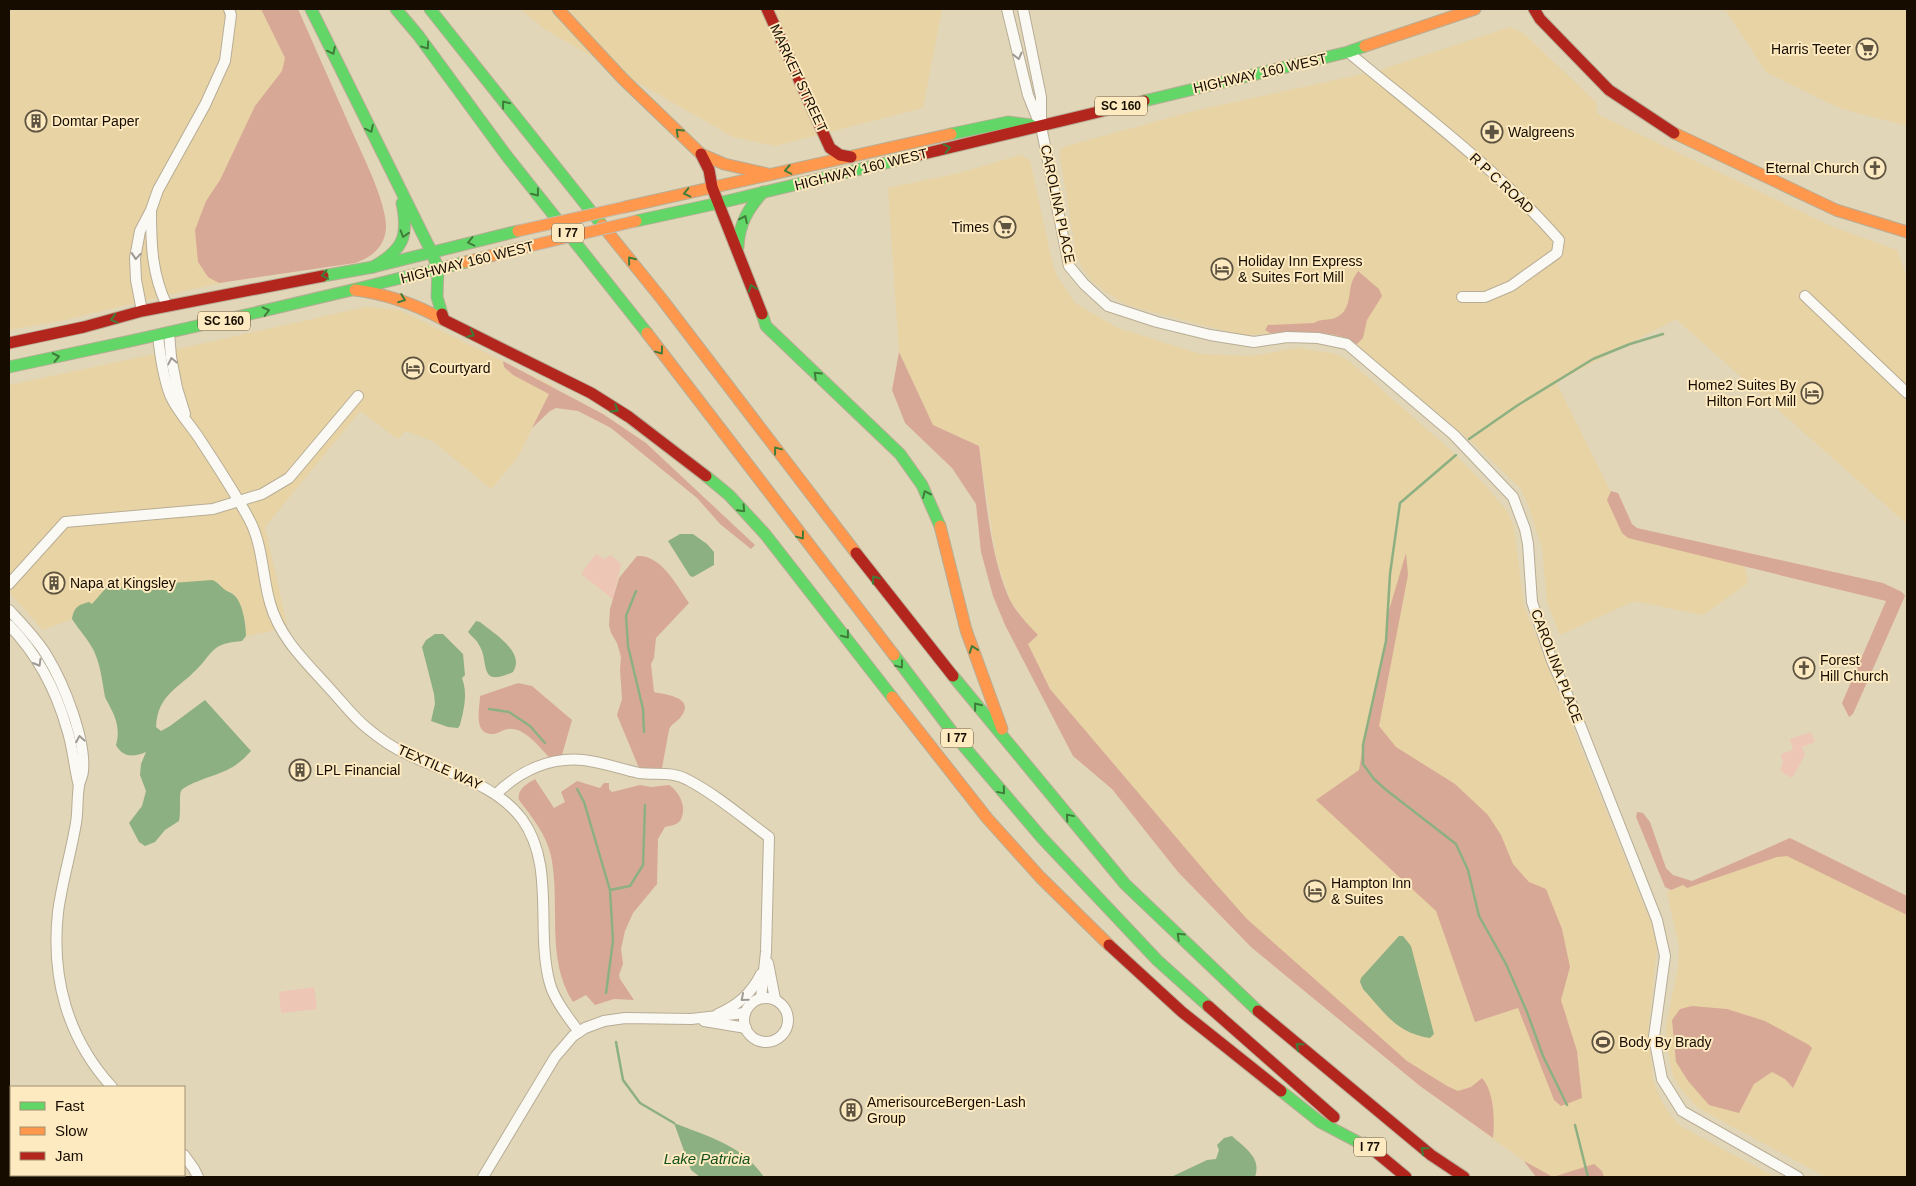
<svg xmlns="http://www.w3.org/2000/svg" width="1916" height="1186" font-family="Helvetica,sans-serif">
<rect width="100%" height="100%" fill="#e2d6b8"/>
<g fill="#e8d3a4">
<path d="M 9,9 L 272,9 L 360,253 L 193,289 L 65,320 L 9,330 Z"/>
<path d="M 520,9 L 942,9 L 923,108 L 775,146 L 733,137 L 546,30 Z"/>
<path d="M 1725,9 L 1907,9 L 1907,126 L 1839,108 L 1766,72 Z"/>
<path d="M 1510,27 L 1523,33 L 1596,102 L 1597,114 L 1833,227 L 1897,250 L 1907,277 L 1907,524 L 1676,319 L 1556,382 L 1630,531 L 1743,556 L 1748,583 L 1703,615 L 1634,601 L 1560,635 L 1547,603 L 1542,548 L 1527,502 L 1520,488 L 1469,439 L 1352,342 L 1344,338 L 1312,332 L 1246,335 L 1226,331 L 1137,308 L 1125,304 L 1104,291 L 1091,280 L 1082,268 L 1076,254 L 1059,151 L 1063,147 L 1198,110 L 1377,71 Z"/>
<path d="M 1021,155 L 1030,160 L 1052,261 L 1057,276 L 1075,303 L 1118,328 L 1200,354 L 1251,356 L 1298,348 L 1335,354 L 1348,360 L 1456,455 L 1483,483 L 1507,511 L 1514,527 L 1524,606 L 1651,923 L 1657,947 L 1648,1032 L 1653,1080 L 1661,1100 L 1672,1117 L 1680,1126 L 1775,1177 L 1536,1177 L 1524,1161 L 1420,1086 L 1251,947 L 1195,860 L 1050,689 L 1028,644 L 1038,635 L 1030,628 L 1010,600 L 996,557 L 979,446 L 933,425 L 899,352 L 888,188 L 959,173 Z"/>
<path d="M 366,307 L 399,310 L 553,386 L 521,451 L 513,463 L 491,489 L 433,441 L 405,431 L 398,439 L 360,411 L 265,527 L 287,625 L 268,632 L 246,636 L 246,627 L 239,603 L 234,594 L 224,590 L 218,582 L 92,604 L 73,612 L 72,619 L 43,630 L 9,592 L 9,385 L 169,351 Z"/>
<path d="M 1790,838 L 1907,896 L 1907,1177 L 1826,1177 L 1698,1108 L 1683,1092 L 1673,1076 L 1668,1052 L 1666,1026 L 1678,967 L 1679,947 L 1667,892 Z"/>
</g>
<g fill="#eec6b5">
<path d="M 596,554 L 605,559 L 611,555 L 621,564 L 613,599 L 581,574 Z"/>
<path d="M 1811,732 L 1815,742 L 1802,747 L 1805,755 L 1792,778 L 1780,771 L 1783,763 L 1781,754 L 1793,750 L 1790,739 Z"/>
<path d="M 314,987 L 317,1009 L 281,1013 L 279,992 Z"/>
</g>
<g fill="#d8a897">
<path d="M 261,9 L 298,9 C 317,52 336,95 355,138 C 365,160 387,205 386,228 C 385,247 371,258 355,263 L 219,283 L 208,277 L 198,262 L 195,230 L 206,201 L 220,180 L 255,106 L 282,71 L 285,58 Z"/>
<path d="M 1358,271 L 1379,289 L 1382,296 L 1367,320 L 1363,338 L 1357,344 C 1352,342 1348,339 1343,337 C 1319,330 1294,332 1270,333 L 1265,330 L 1268,325 L 1314,323 C 1321,318 1330,321 1337,317 C 1351,310 1348,294 1352,282 C 1353,278 1356,275 1358,271 Z"/>
<path d="M 899,352 L 933,425 L 979,446 C 986,496 989,552 1009,598 C 1015,611 1028,625 1038,635 L 1028,644 L 1050,689 L 1215,883 L 1247,919 L 1407,1061 L 1447,1086 L 1458,1091 L 1471,1087 L 1482,1078 C 1494,1091 1495,1120 1493,1138 L 1420,1086 L 1251,947 L 1178,872 L 1112,789 L 1073,756 L 1005,625 L 993,596 L 981,552 L 976,504 L 952,468 L 905,423 L 892,390 Z"/>
<path d="M 503,361 L 603,414 L 646,443 L 755,545 L 751,549 L 720,524 L 697,498 L 611,428 L 578,411 L 556,408 L 550,411 L 532,428 L 549,394 L 513,375 L 504,367 Z"/>
<path d="M 1611,491 L 1618,493 L 1632,524 L 1637,528 L 1883,583 L 1902,592 L 1905,596 L 1853,714 L 1849,717 L 1842,703 L 1886,601 L 1628,538 L 1622,533 L 1607,500 Z"/>
<path d="M 1406,553 L 1408,575 L 1379,726 L 1396,747 L 1455,784 L 1488,815 L 1501,835 L 1513,864 L 1529,882 L 1546,889 L 1562,929 L 1570,967 L 1561,1000 L 1577,1051 L 1582,1098 L 1561,1106 L 1554,1100 L 1518,1008 L 1475,1022 L 1436,911 L 1316,800 L 1359,770 L 1363,745 L 1386,641 L 1387,617 Z"/>
<path d="M 637,556 C 661,554 677,586 689,603 L 656,638 L 654,658 L 651,664 L 654,692 C 666,695 697,697 680,718 C 675,723 671,724 669,730 L 662,768 L 639,768 L 617,715 L 622,699 L 620,669 L 621,657 L 617,643 L 611,633 L 609,625 L 610,609 L 619,578 Z"/>
<path d="M 518,683 L 532,686 L 572,720 L 562,755 L 549,757 C 539,747 527,730 512,729 C 505,728 500,733 494,734 C 472,735 480,708 480,696 Z"/>
<path d="M 535,779 L 554,808 L 565,802 L 561,792 L 577,781 L 600,788 L 604,783 L 609,783 L 609,789 L 612,792 L 640,785 L 651,787 L 669,785 C 680,792 688,809 680,821 C 677,825 669,826 665,827 L 658,839 L 657,884 L 633,913 L 625,931 L 621,949 L 623,964 L 619,975 L 620,979 L 634,1000 L 614,999 L 595,1005 L 586,995 L 573,1002 C 545,958 561,905 551,856 C 546,834 532,817 519,800 C 517,789 527,784 535,779 Z"/>
<path d="M 1637,812 L 1643,813 L 1650,822 L 1666,868 L 1673,875 L 1692,881 L 1790,838 L 1907,896 L 1907,915 L 1787,856 L 1777,857 L 1687,888 L 1683,885 L 1671,890 L 1665,887 L 1636,817 Z"/>
<path d="M 1692,1006 L 1727,1009 L 1765,1021 L 1809,1045 L 1812,1048 L 1793,1088 L 1785,1079 L 1772,1072 L 1754,1084 L 1739,1113 L 1709,1105 L 1688,1081 L 1676,1062 L 1672,1020 L 1680,1009 Z"/>
<path d="M 1524,1161 L 1553,1177 L 1594,1164 L 1602,1171 L 1604,1177 L 1536,1177 Z"/>
</g>
<g fill="#8db082">
<path d="M 680,534 L 693,534 L 707,544 L 714,552 L 714,565 L 693,577 L 690,576 L 668,541 Z"/>
<path d="M 212,580 C 218,582 219,585 224,589 C 227,592 231,592 234,595 C 243,603 246,625 246,636 L 242,641 C 233,642 223,643 216,648 C 208,654 204,663 197,669 C 178,689 158,694 156,727 L 161,731 L 170,726 L 205,700 L 251,751 C 244,759 236,766 227,770 C 217,775 185,784 181,791 C 179,795 181,813 179,821 L 165,830 L 155,842 L 145,846 L 139,842 L 129,823 L 142,806 L 146,791 L 140,775 L 141,764 L 146,752 C 134,757 123,758 116,745 C 120,731 117,720 110,707 C 109,704 106,700 105,697 C 102,681 101,667 94,651 C 88,639 79,630 72,619 C 74,607 78,605 89,602 L 92,604 L 106,588 Z"/>
<path d="M 476,621 L 480,622 C 493,633 526,652 513,672 C 477,689 490,661 479,645 C 477,640 472,637 468,632 Z"/>
<path d="M 435,634 L 443,634 L 463,654 L 465,675 L 462,678 C 468,694 464,709 460,725 L 458,728 L 448,727 L 431,721 L 435,704 L 434,694 L 422,647 L 426,640 Z"/>
<path d="M 1399,936 L 1403,936 L 1411,946 L 1434,1034 L 1430,1038 C 1396,1033 1385,1013 1363,989 L 1360,982 L 1361,978 Z"/>
<path d="M 674,1123 C 709,1137 742,1145 764,1177 L 700,1177 L 691,1170 Z"/>
<path d="M 1232,1136 C 1245,1148 1262,1158 1255,1177 L 1171,1177 L 1207,1160 L 1216,1159 L 1219,1150 L 1217,1145 L 1224,1138 Z"/>
</g>
<g fill="none" stroke-linecap="round" stroke-linejoin="round">
<g stroke="#8db082" stroke-width="2.5">
<path d="M 1469,439 L 1518,405 L 1593,359 L 1630,344 L 1663,334"/>
<path d="M 1456,455 L 1400,503 L 1390,574 L 1386,641 L 1363,745 L 1363,764 L 1374,779 L 1385,789 L 1456,844 L 1468,870 L 1479,916 L 1506,964 L 1527,1012 L 1543,1056 L 1567,1105"/>
<path d="M 636,591 L 626,616 L 628,646 L 643,709 L 644,732"/>
<path d="M 489,709 L 509,712 L 530,726 L 545,743"/>
<path d="M 577,789 L 584,802 L 610,890 L 613,941 L 606,993"/>
<path d="M 610,890 L 630,886 L 643,865 L 645,805"/>
<path d="M 616,1042 L 623,1080 L 640,1103 L 674,1123"/>
<path d="M 1575,1125 L 1588,1177"/>
</g>
<g stroke="#b7ad96" stroke-width="12">
<g id="street">
<path d="M 1007,9 L 1028,95 L 1038,120"/>
<path d="M 1023,9 L 1041,97 L 1041,126 L 1069,266 L 1084,284 L 1108,306 L 1157,322 L 1210,335 L 1254,342 L 1287,337 L 1318,338 L 1347,344 L 1454,435 L 1513,497 L 1525,529 L 1528,544 L 1532,602 L 1552,661 L 1575,712 L 1657,920 L 1665,956 L 1654,1037 L 1662,1079 L 1682,1111 L 1798,1177"/>
<path d="M 1348,52 C 1420,112 1497,169 1559,240 L 1557,253 L 1511,286 L 1485,297 L 1462,297"/>
<path d="M 151,211 C 151,246 152,274 167,306"/>
<path d="M 1805,296 L 1907,393"/>
<path d="M 142,311 L 136,280 L 135,258 L 140,231 L 151,210 L 158,190 L 205,105 L 225,61 L 231,15 L 229,9"/>
<path d="M 169,333 L 171,357 L 177,388 L 185,414"/>
<path d="M 158,335 C 160,355 163,376 170,395 C 177,411 189,423 199,438 C 216,464 234,491 249,519 C 263,545 262,575 270,603 C 280,639 307,663 331,690 C 343,703 354,718 367,728 C 379,738 393,748 407,754 C 447,774 494,782 522,819 C 556,866 535,931 550,984 C 555,1001 568,1017 579,1032"/>
<path d="M 9,584 L 65,522 L 213,509 L 262,494 L 289,478 L 358,396"/>
<path d="M 9,610 C 22,624 37,639 47,656 C 64,684 86,739 83,771 C 83,776 80,780 79,785 C 77,798 78,811 76,823 C 71,853 62,882 58,912 C 51,977 67,1038 112,1087"/>
<path d="M 9,625 C 36,653 56,690 67,729 C 73,747 74,767 79,786"/>
<path d="M 496,794 C 520,771 550,757 583,760 C 602,762 620,769 639,773 C 656,775 672,771 688,780 C 717,795 743,818 769,837 L 766,952 L 761,998"/>
<path d="M 768,963 L 775,999"/>
<circle cx="766" cy="1020" r="22"/>
<path d="M 718,1014 C 738,1005 751,994 761,974"/>
<path d="M 704,1021 L 746,1028"/>
<path d="M 184,1155 L 194,1169 L 198,1177"/>
<path d="M 483,1177 L 555,1057 L 573,1036 L 585,1028 L 604,1021 L 625,1018 L 691,1019 L 745,1013"/>
</g>
</g>
<g stroke="#b7ad96" stroke-width="13">
<g id="fast">
<path d="M 311,9 L 431,251 L 438,268 L 437,297 L 442,314"/>
<path d="M 396,9 L 418,35 L 506,155 L 647,333"/>
<path d="M 430,9 L 602,225"/>
<path d="M 1144,101 L 1348,52 L 1365,46"/>
<path d="M 951,134 L 1008,122 L 1031,125"/>
<path d="M 636,221 L 719,203 L 919,155"/>
<path d="M 738,247 C 739,224 748,209 763,192"/>
<path d="M 373,267 C 403,250 409,237 402,203"/>
<path d="M 323,276 L 373,267 L 518,231"/>
<path d="M 762,314 L 766,326 L 900,454 L 922,485 L 940,526"/>
<path d="M 9,367 C 162,335 314,300 466,262"/>
<path d="M 706,476 L 729,495 L 765,534 L 892,697"/>
<path d="M 894,655 L 956,737 L 1042,838 L 1157,960 L 1208,1006"/>
<path d="M 953,676 L 1125,884 L 1258,1011"/>
<path d="M 1281,1091 L 1320,1122 L 1375,1151"/>
</g>
</g>
<g stroke="#b7ad96" stroke-width="13">
<g id="slow">
<path d="M 558,9 L 623,79 L 701,154 L 724,164 L 768,174"/>
<path d="M 1365,46 L 1475,9"/>
<path d="M 1674,133 L 1836,210 L 1907,232"/>
<path d="M 625,207 L 951,134"/>
<path d="M 602,225 L 661,298 L 856,553"/>
<path d="M 466,262 L 530,246"/>
<path d="M 355,290 C 388,294 415,304 444,320"/>
<path d="M 647,333 L 894,655"/>
<path d="M 940,526 L 966,630 L 1002,729"/>
<path d="M 892,697 L 987,818 L 1040,877 L 1109,945"/>
</g>
</g>
<g stroke="#b7ad96" stroke-width="13">
<g id="jam">
<path d="M 767,9 L 830,148 L 840,155 L 851,157"/>
<path d="M 1534,9 L 1540,19 L 1609,90 L 1674,133"/>
<path d="M 701,154 L 709,170 L 712,187 L 762,314"/>
<path d="M 919,155 L 1144,101"/>
<path d="M 442,314 L 444,320 L 591,393 L 629,417 L 706,476"/>
<path d="M 9,343 L 84,327 L 142,311 L 323,276"/>
<path d="M 856,553 L 953,676"/>
<path d="M 1109,945 L 1182,1012 L 1281,1091"/>
<path d="M 1208,1006 L 1334,1117"/>
<path d="M 1258,1011 L 1431,1155 L 1464,1177"/>
<path d="M 1365,1143 L 1406,1177"/>
</g>
</g>
<use href="#street" stroke="#fbf9f4" stroke-width="10"/>
<use href="#fast" stroke="#63d668" stroke-width="11"/>
<use href="#slow" stroke="#ff974d" stroke-width="11"/>
<use href="#jam" stroke="#b3261e" stroke-width="11"/>
<g stroke="#c2bcae" stroke-width="13" stroke-linecap="butt">
<g id="slow-bridge">
<path d="M 518,231 L 625,207"/>
<path d="M 530,246 L 636,221"/>
</g>
</g>
<use href="#slow-bridge" stroke="#ff974d" stroke-width="11"/>
</g>
<defs><path id="oneway-chevron" d="M-2-3.5L2.5 0L-2 3.5" fill="none" stroke-width="1.6" stroke-linecap="round" stroke-linejoin="round" transform="scale(1.25)"/></defs>
<g stroke="#407c39">
<use href="#oneway-chevron" transform="translate(426 46) rotate(54)"/>
<use href="#oneway-chevron" transform="translate(332 51) rotate(64)"/>
<use href="#oneway-chevron" transform="translate(505 104) rotate(-128)"/>
<use href="#oneway-chevron" transform="translate(370 129) rotate(64)"/>
<use href="#oneway-chevron" transform="translate(679 132) rotate(-136)"/>
<use href="#oneway-chevron" transform="translate(947 148) rotate(-13)"/>
<use href="#oneway-chevron" transform="translate(788 170) rotate(169)"/>
<use href="#oneway-chevron" transform="translate(536 193) rotate(52)"/>
<use href="#oneway-chevron" transform="translate(687 193) rotate(167)"/>
<use href="#oneway-chevron" transform="translate(744 219) rotate(-65)"/>
<use href="#oneway-chevron" transform="translate(404 234) rotate(107)"/>
<use href="#oneway-chevron" transform="translate(471 242) rotate(167)"/>
<use href="#oneway-chevron" transform="translate(631 260) rotate(-129)"/>
<use href="#oneway-chevron" transform="translate(325 275) rotate(169)"/>
<use href="#oneway-chevron" transform="translate(752 288) rotate(-110)"/>
<use href="#oneway-chevron" transform="translate(402 299) rotate(21)"/>
<use href="#oneway-chevron" transform="translate(266 311) rotate(-14)"/>
<use href="#oneway-chevron" transform="translate(114 319) rotate(165)"/>
<use href="#oneway-chevron" transform="translate(471 334) rotate(27)"/>
<use href="#oneway-chevron" transform="translate(660 351) rotate(53)"/>
<use href="#oneway-chevron" transform="translate(56 357) rotate(-12)"/>
<use href="#oneway-chevron" transform="translate(817 375) rotate(-136)"/>
<use href="#oneway-chevron" transform="translate(615 409) rotate(32)"/>
<use href="#oneway-chevron" transform="translate(777 450) rotate(-127)"/>
<use href="#oneway-chevron" transform="translate(926 494) rotate(-114)"/>
<use href="#oneway-chevron" transform="translate(742 509) rotate(47)"/>
<use href="#oneway-chevron" transform="translate(801 536) rotate(53)"/>
<use href="#oneway-chevron" transform="translate(875 579) rotate(-127)"/>
<use href="#oneway-chevron" transform="translate(846 635) rotate(52)"/>
<use href="#oneway-chevron" transform="translate(973 649) rotate(-110)"/>
<use href="#oneway-chevron" transform="translate(900 665) rotate(53)"/>
<use href="#oneway-chevron" transform="translate(977 706) rotate(-129)"/>
<use href="#oneway-chevron" transform="translate(1002 791) rotate(50)"/>
<use href="#oneway-chevron" transform="translate(1069 817) rotate(-130)"/>
<use href="#oneway-chevron" transform="translate(1180 936) rotate(-136)"/>
<use href="#oneway-chevron" transform="translate(1299 1046) rotate(-140)"/>
<use href="#oneway-chevron" transform="translate(1424 1150) rotate(-140)"/>
</g>
<g stroke="#9f9b92">
<use href="#oneway-chevron" transform="translate(1018 56) rotate(76)"/>
<use href="#oneway-chevron" transform="translate(136 256) rotate(95)"/>
<use href="#oneway-chevron" transform="translate(172 361) rotate(-102)"/>
<use href="#oneway-chevron" transform="translate(38 663) rotate(60)"/>
<use href="#oneway-chevron" transform="translate(80 739) rotate(-100)"/>
<use href="#oneway-chevron" transform="translate(744 998) rotate(140)"/>
</g>
<defs>
<g id="supermarket-ring" transform="scale(1.125)"><circle r="9.5" fill="#feeac0" stroke="#5d5340" stroke-width="1.5"/><path d="M-6-5.5h2.5l.6 2H6L4.5 2H-2.5L-4.4-4H-6ZM-1.5 3.2a1.3 1.3 0 1 0 .1 0ZM3 3.2a1.3 1.3 0 1 0 .1 0Z" fill="#5d5340"/></g>
<g id="building-ring" transform="scale(1.125)"><circle r="9.5" fill="#feeac0" stroke="#5d5340" stroke-width="1.5"/><path d="M-4-6H4V6H1V3H-1V6H-4ZM-2.5-4.3h1.7v1.8h-1.7ZM.8-4.3h1.7v1.8H.8ZM-2.5-1h1.7V.8h-1.7ZM.8-1h1.7V.8H.8Z" fill="#5d5340"/></g>
<g id="pharmacy-ring" transform="scale(1.125)"><circle r="9.5" fill="#feeac0" stroke="#5d5340" stroke-width="1.5"/><path d="M-2-6h4v4h4v4h-4v4h-4v-4h-4v-4h4Z" fill="#5d5340"/></g>
<g id="church-ring" transform="scale(1.125)"><circle r="9.5" fill="#feeac0" stroke="#5d5340" stroke-width="1.5"/><path d="M-1.2-6h2.4v3.5h3.3v2.4h-3.3V6h-2.4V-.1h-3.3v-2.4h3.3Z" fill="#5d5340"/></g>
<g id="hotel-ring" transform="scale(1.125)"><circle r="9.5" fill="#feeac0" stroke="#5d5340" stroke-width="1.5"/><path d="M-6-4.5h1.5V1H6V5H4.5V3h-9V5H-6ZM-4 0a1.8 1.8 0 1 1 3.6 0ZM.5 0V-2.5h3Q6-2.5 6 0Z" fill="#5d5340"/></g>
<g id="stadium-ring" transform="scale(1.125)"><circle r="9.5" fill="#feeac0" stroke="#5d5340" stroke-width="1.5"/><path d="M0-5a6.5 5 0 1 0 0 10a6.5 5 0 1 0 0-10ZM-3.5-1.8h7v3.6h-7Z" fill="#5d5340"/></g>
</defs>
<g fill-rule="evenodd">
<use href="#supermarket-ring" x="1867" y="49"/>
<use href="#building-ring" x="36" y="121"/>
<use href="#pharmacy-ring" x="1492" y="132"/>
<use href="#church-ring" x="1875" y="168"/>
<use href="#supermarket-ring" x="1005" y="227"/>
<use href="#hotel-ring" x="1222" y="269"/>
<use href="#hotel-ring" x="413" y="368"/>
<use href="#hotel-ring" x="1812" y="393"/>
<use href="#building-ring" x="54" y="583"/>
<use href="#church-ring" x="1804" y="668"/>
<use href="#building-ring" x="300" y="770"/>
<use href="#hotel-ring" x="1315" y="891"/>
<use href="#stadium-ring" x="1603" y="1042"/>
<use href="#building-ring" x="851" y="1110"/>
</g>
<g text-anchor="middle" dominant-baseline="central" stroke-width="4" stroke-linejoin="round" paint-order="stroke">
<g fill="#feeac0" stroke="#5c4f3a" stroke-width="1">
<rect x="1095" y="96.5" width="52" height="19" rx="4"/>
<rect x="552" y="223.5" width="32" height="19" rx="4"/>
<rect x="198" y="311.5" width="52" height="19" rx="4"/>
<rect x="941" y="728.5" width="32" height="19" rx="4"/>
<rect x="1354" y="1137.5" width="32" height="19" rx="4"/>
</g>
<g font-size="12" font-weight="bold" fill="#160d00">
<text x="1121" y="106">SC 160</text>
<text x="568" y="233">I 77</text>
<text x="224" y="321">SC 160</text>
<text x="957" y="738">I 77</text>
<text x="1370" y="1147">I 77</text>
</g>
<g font-size="14" fill="#160d00" stroke="#feeac0" text-anchor="start">
<text x="1851" y="49" text-anchor="end">Harris Teeter</text>
<text x="52" y="121">Domtar Paper</text>
<text x="1508" y="132">Walgreens</text>
<text x="1859" y="168" text-anchor="end">Eternal Church</text>
<text x="989" y="227" text-anchor="end">Times</text>
<text x="1238" y="261">Holiday Inn Express<tspan x="1238" dy="16">&amp; Suites Fort Mill</tspan></text>
<text x="429" y="368">Courtyard</text>
<text x="1796" y="385" text-anchor="end">Home2 Suites By<tspan x="1796" dy="16">Hilton Fort Mill</tspan></text>
<text x="70" y="583">Napa at Kingsley</text>
<text x="1820" y="660">Forest<tspan x="1820" dy="16">Hill Church</tspan></text>
<text x="316" y="770">LPL Financial</text>
<text x="1331" y="883">Hampton Inn<tspan x="1331" dy="16">&amp; Suites</tspan></text>
<text x="1619" y="1042">Body By Brady</text>
<text x="867" y="1102">AmerisourceBergen-Lash<tspan x="867" dy="16">Group</tspan></text>
</g>
<g font-size="14" fill="#160d00" stroke="#feeac0">
<text transform="translate(1260 73) rotate(-13)">HIGHWAY 160 WEST</text>
<text transform="translate(799 78) rotate(65)">MARKET STREET</text>
<text transform="translate(861 169) rotate(-14)">HIGHWAY 160 WEST</text>
<text transform="translate(1502 183) rotate(43)">R P C ROAD</text>
<text transform="translate(1058 204) rotate(78)">CAROLINA PLACE</text>
<text transform="translate(467 262) rotate(-14)">HIGHWAY 160 WEST</text>
<text transform="translate(1557 666) rotate(69)">CAROLINA PLACE</text>
<text transform="translate(440 767) rotate(24)">TEXTILE WAY</text>
</g>
<g font-size="15" font-style="italic" fill="#15511f" stroke="#feeac0">
<text x="707" y="1158">Lake Patricia</text>
</g>
</g>
<rect width="1916" height="1186" fill="none" stroke="#160d00" stroke-width="20"/>
<rect x="10" y="1086" width="175" height="90" fill="#feeac0" stroke="#a19273"/>
<rect x="20" y="1102" width="25" height="8" fill="#63d668" stroke="#a19273"/>
<text x="55" y="1111" font-size="15" fill="#160d00">Fast</text>
<rect x="20" y="1127" width="25" height="8" fill="#ff974d" stroke="#a19273"/>
<text x="55" y="1136" font-size="15" fill="#160d00">Slow</text>
<rect x="20" y="1152" width="25" height="8" fill="#b3261e" stroke="#a19273"/>
<text x="55" y="1161" font-size="15" fill="#160d00">Jam</text>
</svg>
